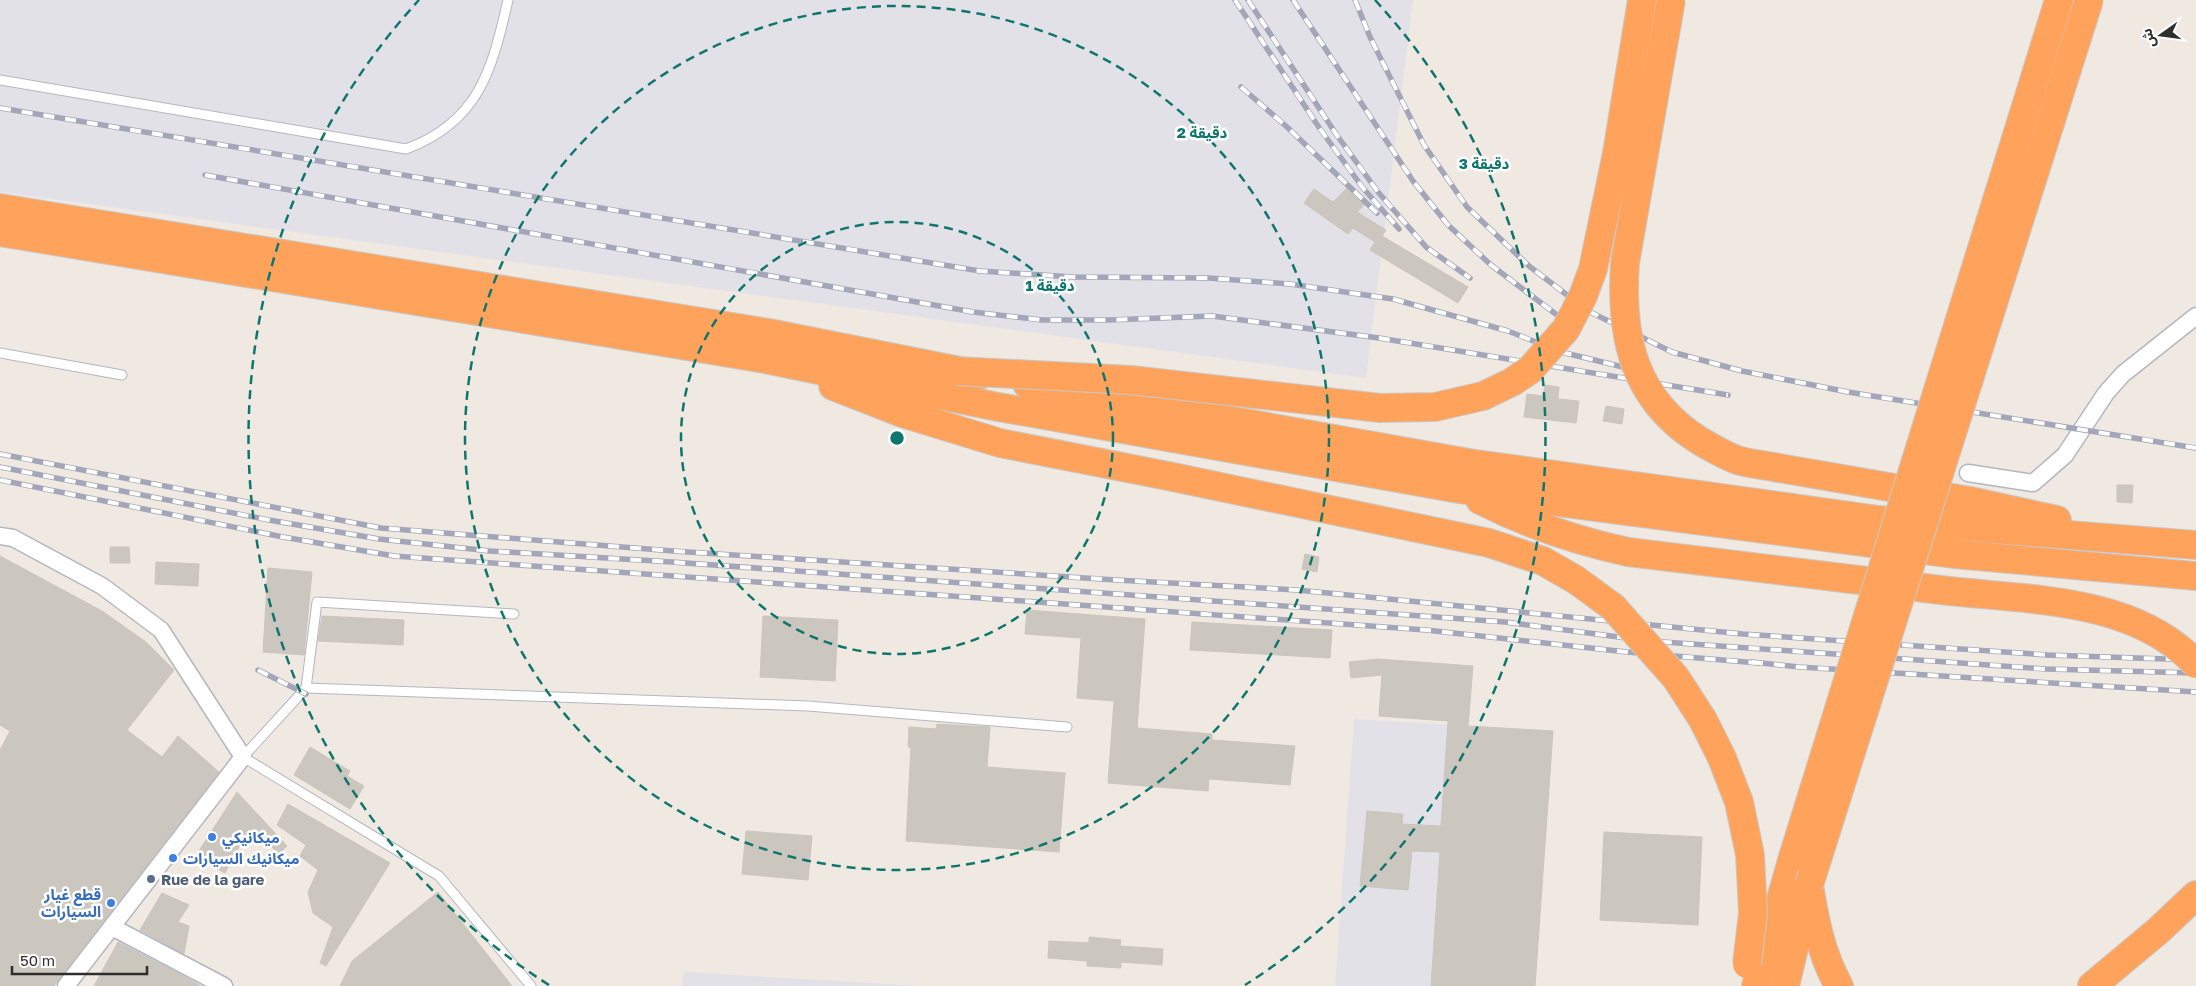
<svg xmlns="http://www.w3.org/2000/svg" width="2196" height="986" font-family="'Golos Text','Noto Sans Arabic',sans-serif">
<rect width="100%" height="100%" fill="#efe9e1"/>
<g fill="#e3e1e8">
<path d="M 0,0 L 1413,0 L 1366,378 L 0,192 Z"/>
<path d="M 1354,719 L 1553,731 L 1535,986 L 1335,986 Z"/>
<path d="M 684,972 L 920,986 L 682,986 Z"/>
</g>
<g fill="#cbc7bf" stroke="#cbc5ba">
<path d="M 1348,187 L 1365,204 L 1357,212 L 1386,230 L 1382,236 L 1468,287 L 1458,303 L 1370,250 L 1375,242 L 1353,228 L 1348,234 L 1304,203 L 1314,189 L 1333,202 Z"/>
<path d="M 1545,385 L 1559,387 L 1558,399 L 1579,401 L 1576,423 L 1524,417 L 1527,394 L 1543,396 Z"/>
<path d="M 1606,406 L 1624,409 L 1622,424 L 1603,421 Z"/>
<path d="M 2117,485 L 2133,485 L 2132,503 L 2117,502 Z"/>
<path d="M 110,547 L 129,547 L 130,563 L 110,563 Z"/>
<path d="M 1305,554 L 1319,557 L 1317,572 L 1302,569 Z"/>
<path d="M 0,556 L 102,611 L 146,642 L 174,670 L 127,730 L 162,757 L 178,736 L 219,772 L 54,986 L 0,986 L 0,750 L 10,731 L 0,725 Z"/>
<path d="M 156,562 L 199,564 L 198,586 L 155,584 Z"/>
<path d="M 268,568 L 312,572 L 304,655 L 263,652 Z"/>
<path d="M 1027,610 L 1145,619 L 1137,728 L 1212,734 L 1212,740 L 1295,746 L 1290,785 L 1209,779 L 1208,791 L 1108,783 L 1114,701 L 1077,698 L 1081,638 L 1025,634 Z"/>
<path d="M 322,616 L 404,620 L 403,645 L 318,641 Z"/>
<path d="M 763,616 L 838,620 L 835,681 L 760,677 Z"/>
<path d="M 1192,622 L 1332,630 L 1330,658 L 1190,650 Z"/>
<path d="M 1378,659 L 1473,666 L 1468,726 L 1553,731 L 1535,986 L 1431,986 L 1440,852 L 1412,851 L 1408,890 L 1360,886 L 1367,811 L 1403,814 L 1402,824 L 1441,826 L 1448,721 L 1379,716 L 1382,675 L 1351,678 L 1349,662 Z"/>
<path d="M 937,724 L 990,727 L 987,767 L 1065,773 L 1059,852 L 906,841 L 911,747 L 908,747 L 909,727 L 936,729 Z"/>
<path d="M 310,747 L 350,771 L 347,776 L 364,786 L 350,809 L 294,775 Z"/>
<path d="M 237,792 L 287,846 L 279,854 L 253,829 L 242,841 L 225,873 L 195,857 Z"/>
<path d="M 288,804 L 390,863 L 326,966 L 320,963 L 333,927 L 313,913 L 308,892 L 318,870 L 300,856 L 306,845 L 277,825 Z"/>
<path d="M 746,831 L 812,836 L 808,880 L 742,874 Z"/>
<path d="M 1604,832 L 1702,837 L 1698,925 L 1600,920 Z"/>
<path d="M 438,892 L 512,986 L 340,986 L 352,961 Z"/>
<path d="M 162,893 L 189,905 L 178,922 L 189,926 L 184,954 L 140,930 Z"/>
<path d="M 1089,937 L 1121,940 L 1120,946 L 1163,949 L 1162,965 L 1121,962 L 1121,968 L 1087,966 L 1087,961 L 1048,958 L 1049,941 L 1089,943 Z"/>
<path d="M 118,942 L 180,974 L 201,986 L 94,986 Z"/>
</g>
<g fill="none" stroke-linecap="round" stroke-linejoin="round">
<g stroke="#b4b7c1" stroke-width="11">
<g id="lane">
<path d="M 0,80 L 406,149 C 479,122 492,70 508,0"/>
<path d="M 0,353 L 122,375"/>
<path d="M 514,614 L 317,602 L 306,688 L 243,757 L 439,876 L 531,986"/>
<path d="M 306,688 L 808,706 L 1067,727"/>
</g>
</g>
<g stroke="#b4b7c1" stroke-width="19">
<g id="street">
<path d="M 1968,473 L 2033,483 L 2065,455 L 2106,393 L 2123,374 L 2196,316"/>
<path d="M 0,536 L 13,538 L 102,586 L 161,630 L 243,757 L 66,986"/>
<path d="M 112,927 L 224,986"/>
</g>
</g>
<g stroke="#c9c9c9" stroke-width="30">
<g id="highway">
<path d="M 0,208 L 769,333 L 980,375"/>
<path d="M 0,232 L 765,359 L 993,406 L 1459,489 L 1954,554 L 2196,576"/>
<path d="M 1027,384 L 1469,463 L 1879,520 L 2196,545"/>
<path d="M 833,386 L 902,413 L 1000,443 L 1168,476"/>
<path d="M 1779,468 L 1970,501 L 2057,520"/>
<path d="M 1480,500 C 1527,524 1577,541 1628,552 L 1949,591"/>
<path d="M 1809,885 C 1815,921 1821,954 1839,986"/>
<path d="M 1756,986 L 1793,857"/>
<path d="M 1785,986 L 1806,897"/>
<path d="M 2092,986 L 2159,930 L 2196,895"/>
</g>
</g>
<use href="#lane" stroke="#fff" stroke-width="9"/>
<use href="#street" stroke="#fff" stroke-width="16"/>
<use href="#highway" stroke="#ffa35c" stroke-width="28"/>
<g stroke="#a3a6b8" stroke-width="5.5">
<g id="rail">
<path d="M 1235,0 L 1320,129 L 1363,188 L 1399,229"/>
<path d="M 1248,0 L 1336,134 L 1378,192 L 1426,247 L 1470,278"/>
<path d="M 1293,0 L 1413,181 L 1448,225 L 1491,265 L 1565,321"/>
<path d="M 1355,0 L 1370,37 L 1424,145 L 1467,207 L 1529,266 L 1588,311 L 1672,352 L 1742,371 L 1848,392 L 2196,448"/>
<path d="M 1241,87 L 1287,127 L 1377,213"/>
<path d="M 0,108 L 980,271 L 1074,277 L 1209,278 L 1290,284 L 1393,299 L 1508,331 L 1561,352 L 1652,374"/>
<path d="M 205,175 L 973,312 L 1042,320 L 1109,320 L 1212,316 L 1379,338 L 1728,395"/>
<path d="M 0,454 L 381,528 L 673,551 L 1116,580 L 1297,590 L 1743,634 L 2047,655 L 2196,660"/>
<path d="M 0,467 L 269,520 L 379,539 L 490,551 L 672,562 L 1505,622 L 1649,641 L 2046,669 L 2196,673"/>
<path d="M 0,480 L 283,537 L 394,556 L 1426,630 L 1627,652 L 1758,663"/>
<path d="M 1752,662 L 1799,667 L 2196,692"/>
<path d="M 258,670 L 306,694"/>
</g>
</g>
<use href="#rail" stroke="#fff" stroke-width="4" stroke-dasharray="11" stroke-linecap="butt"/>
<g stroke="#c9c9c9" stroke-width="30" stroke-linecap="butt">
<g id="highway-bridge">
<path d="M 1671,0 L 1625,263 C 1620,337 1633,399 1700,441 C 1712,448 1724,455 1737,460 C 1750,464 1765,465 1779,468"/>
<path d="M 957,371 L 1131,380 L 1380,408 L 1435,407 L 1483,396 L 1512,382 L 1530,370 L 1566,329 L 1583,296 L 1593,269 L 1617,153 L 1642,0"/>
<path d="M 1168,476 L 1489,543 L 1543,561 L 1576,580 L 1613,607 L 1676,678 L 1703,720 L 1722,758 L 1739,802 L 1750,855 L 1753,913 L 1747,964"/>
<path d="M 1949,591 C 2031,600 2135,598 2196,664"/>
<path d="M 1793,857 L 2059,0"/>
<path d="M 1809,885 L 2089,0"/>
</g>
</g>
<use href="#highway-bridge" stroke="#ffa35c" stroke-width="28"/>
</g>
<g fill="none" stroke="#0f766e" stroke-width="2.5" stroke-dasharray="9 6">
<circle cx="897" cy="438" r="216"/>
<circle cx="897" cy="438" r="432"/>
<path d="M549 985A648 648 0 0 1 419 0M1375 0A648 648 0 0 1 1245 985"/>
</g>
<g fill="#3f7fe0" stroke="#fff" stroke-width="2">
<circle cx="212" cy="837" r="5"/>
<circle cx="173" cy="858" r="5"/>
<circle cx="111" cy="903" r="5"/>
</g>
<circle fill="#5c6f8a" stroke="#fff" stroke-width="2" cx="151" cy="879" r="5"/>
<g text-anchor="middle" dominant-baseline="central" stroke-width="5" stroke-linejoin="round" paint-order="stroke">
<g font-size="15" font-weight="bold" fill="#366cbe" stroke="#fff" text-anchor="start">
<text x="222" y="837">ميكانيكي</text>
<text x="183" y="858">ميكانيك السيارات</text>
<text x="101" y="894" text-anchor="end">قطع غيار<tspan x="101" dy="17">السيارات</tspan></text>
</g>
<g font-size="15" font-weight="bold" fill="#4e5e75" stroke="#fff" text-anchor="start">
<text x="161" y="879">Rue de la gare</text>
</g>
</g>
<circle cx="897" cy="438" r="8" fill="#0f766e" stroke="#fff" stroke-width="2.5"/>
<g font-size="15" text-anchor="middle" font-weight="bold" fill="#0f766e" stroke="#fff" stroke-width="5" stroke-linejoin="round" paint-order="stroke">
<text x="1202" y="138">2 دقيقة</text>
<text x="1484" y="169">3 دقيقة</text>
<text x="1050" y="291">1 دقيقة</text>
</g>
<g transform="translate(2161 35) rotate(256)" stroke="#ffffff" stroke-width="4" paint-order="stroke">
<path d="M0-4L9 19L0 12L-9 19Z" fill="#2e2e2e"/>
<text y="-8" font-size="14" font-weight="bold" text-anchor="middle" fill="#2e2e2e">ش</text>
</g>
<path d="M12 966v8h135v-8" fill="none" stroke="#2e2e2e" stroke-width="2.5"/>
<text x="20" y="966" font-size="15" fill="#2e2e2e" stroke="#ffffff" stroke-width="4" paint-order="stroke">50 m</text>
</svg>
